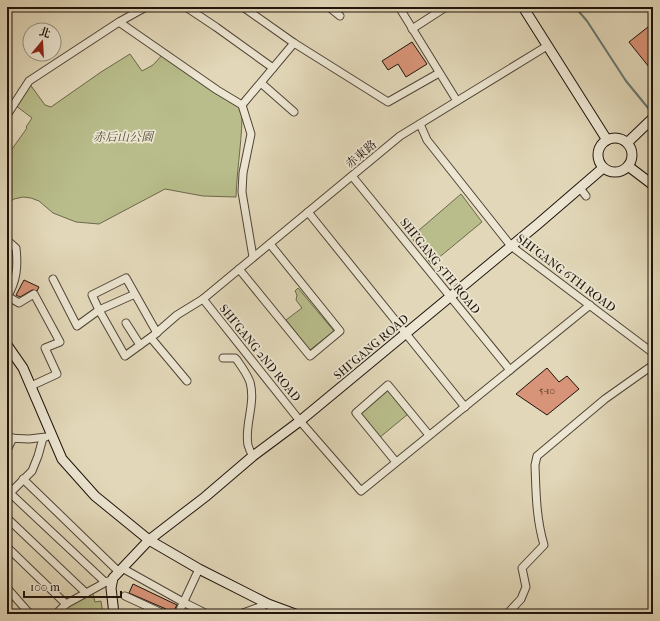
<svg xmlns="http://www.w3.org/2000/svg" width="660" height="621" font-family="'IM FELL French Canon','Noto Serif TC',serif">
<rect width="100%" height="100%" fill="#e2d8b9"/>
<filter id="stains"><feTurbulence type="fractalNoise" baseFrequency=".005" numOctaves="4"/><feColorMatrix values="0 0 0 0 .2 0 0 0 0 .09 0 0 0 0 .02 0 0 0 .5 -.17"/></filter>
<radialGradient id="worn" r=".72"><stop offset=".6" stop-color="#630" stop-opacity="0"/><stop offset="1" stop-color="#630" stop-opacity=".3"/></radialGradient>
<g fill="#b8bd8b" stroke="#6c684c">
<path d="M 164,53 L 242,105 C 243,136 237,166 236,197 L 203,196 L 165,189 L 99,224 L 76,222 L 53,213 L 39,201 L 31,198 L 23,197 L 14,199 L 7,204 L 7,156 L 27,128 L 26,127 L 32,118 L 15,105 L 29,83 L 45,105 L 51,107 L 101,72 L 130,54 L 142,71 L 153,65 Z"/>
<path d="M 461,194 L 482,222 L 431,264 L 411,237 Z"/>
<path d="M 298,288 L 334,331 L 310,350 L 286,320 L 302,308 L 296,300 L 297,295 L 295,291 Z"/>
<path d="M 388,389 L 408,414 L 379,438 L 359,413 Z"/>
<path d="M 92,590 L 95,602 L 101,601 L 103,614 L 66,614 L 62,609 Z"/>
</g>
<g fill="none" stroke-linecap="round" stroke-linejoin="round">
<path stroke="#667770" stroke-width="2" d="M 575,7 L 587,21 L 626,81 L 653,114"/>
</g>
<g fill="#d89478" stroke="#1f130c">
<path d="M 653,23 L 653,72 L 629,42 Z"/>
<path d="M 412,42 L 427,64 L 406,77 L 398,64 L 388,70 L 382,61 Z"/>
<path d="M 24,280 L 39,287 L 37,291 L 32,290 L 20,297 L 16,295 Z"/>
<path d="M 547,368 L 559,382 L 567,376 L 579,389 L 547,415 L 516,394 Z"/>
<path d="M 133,584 L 177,605 L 172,614 L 166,609 L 129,593 Z"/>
</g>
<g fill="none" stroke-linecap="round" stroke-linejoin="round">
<g stroke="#504437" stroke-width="9">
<g id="street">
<path d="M 186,7 L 216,27 L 273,68"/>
<path d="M 243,7 L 294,43 L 388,102 L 439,73"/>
<path d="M 329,7 L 340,16"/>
<path d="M 399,7 L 457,101"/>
<path d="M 119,22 L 217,90 L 242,105 L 294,43"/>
<path d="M 412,29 L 446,7"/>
<path d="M 261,83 L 294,112"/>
<path d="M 242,105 L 251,134 L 243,173 L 242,192 L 253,257"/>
<path d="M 7,115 L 29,81 L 119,22 L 146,7"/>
<path d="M 420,124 L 427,140 L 511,246 L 653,353"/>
<path d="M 352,176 L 510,370"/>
<path d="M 580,188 L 586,196"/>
<path d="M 308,212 L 465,407"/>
<path d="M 7,240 L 16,248 C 18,266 17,281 7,297"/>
<path d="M 239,269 L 310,356 L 340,331 L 270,244"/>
<path d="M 53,279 L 77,326 L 99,310 L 125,356 L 154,335 L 177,315 L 203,299 L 400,136 L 547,46"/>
<path d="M 135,294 L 99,310 L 92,295 L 126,278 L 157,333"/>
<path d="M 7,296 L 19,303 L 34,294 L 60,342 L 45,348 L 57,374 L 31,386"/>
<path d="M 203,299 L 300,421 L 361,491 L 590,305"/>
<path d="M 126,323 L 140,345"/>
<path d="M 151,338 L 187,381"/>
<path d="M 223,358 L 235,358 L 237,360 C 242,367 247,374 250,382 C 256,404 244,426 248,445 C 249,449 251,453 253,456"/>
<path d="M 7,438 L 29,439 L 46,437"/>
<path d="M 7,450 L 13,438"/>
<path d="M 396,462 L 356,413 L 388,385 L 429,435"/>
<path d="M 23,479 L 119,572"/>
<path d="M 10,493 L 105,582"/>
<path d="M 7,496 L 32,471 L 38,456 L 43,438"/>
<path d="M 7,518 L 86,593"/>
<path d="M 7,547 L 66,604"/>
<path d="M 122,568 L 183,602 L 207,614"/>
<path d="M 7,588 L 30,614"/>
<path d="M 125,596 L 164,614"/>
<path d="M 56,614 L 66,604 L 108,581"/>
<path d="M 178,614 L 199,569"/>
<path d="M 240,614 L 268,604"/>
<path d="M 507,614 L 521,599 L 526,587 L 522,568 L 544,545 C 536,518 536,492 535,465 L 537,456 L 605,399 L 653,365"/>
</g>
</g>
<g stroke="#1f130c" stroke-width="11">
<g id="secondary">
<path d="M 523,7 L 607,140"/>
<circle cx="615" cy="155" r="17"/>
<path d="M 627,143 L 653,118"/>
<path d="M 628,166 L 653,185"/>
<path d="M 7,345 L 23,368 L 62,459 L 95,496 L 149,540 L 199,569 L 268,604 L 295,614"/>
<path d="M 114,614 L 111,588 L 113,578 L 149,540 L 205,497 L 253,456 L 300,421 L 538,224 L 603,168"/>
</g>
</g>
<use href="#street" stroke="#ece6d2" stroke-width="7"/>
<use href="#secondary" stroke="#ece6d2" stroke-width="9"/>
</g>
<g text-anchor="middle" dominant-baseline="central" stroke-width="3.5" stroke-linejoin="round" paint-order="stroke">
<g font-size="10" fill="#4d3327">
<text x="547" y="391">5-10</text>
</g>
<g font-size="12" font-style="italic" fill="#554e38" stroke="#ece6d2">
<text x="123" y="137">赤后山公園</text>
</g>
<g font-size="12" fill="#1f130c" stroke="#ece6d2">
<text transform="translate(361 154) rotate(-40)">赤東路</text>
<text transform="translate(440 266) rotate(51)">SHI'GANG 5TH ROAD</text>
<text transform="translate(566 273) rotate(37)">SHI'GANG 6TH ROAD</text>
<text transform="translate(371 347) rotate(-40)">SHI'GANG ROAD</text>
<text transform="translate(260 353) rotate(51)">SHI'GANG 2ND ROAD</text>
</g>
</g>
<rect width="660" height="621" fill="none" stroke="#e2d8b9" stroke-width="24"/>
<rect x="8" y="8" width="644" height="605" fill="none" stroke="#1f130c" stroke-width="2"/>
<rect x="12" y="12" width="636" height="597" fill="none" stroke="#1f130c"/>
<g transform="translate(42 42) rotate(18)"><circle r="19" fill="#ece6d2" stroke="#9a9283"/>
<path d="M0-3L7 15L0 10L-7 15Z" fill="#8f2418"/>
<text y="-6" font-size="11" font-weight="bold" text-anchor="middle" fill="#1f130c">北</text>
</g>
<path d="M24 591v6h97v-6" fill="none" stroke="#1f130c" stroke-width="2"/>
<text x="30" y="591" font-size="12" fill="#1f130c" stroke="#ece6d2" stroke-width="3" paint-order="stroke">100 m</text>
<rect width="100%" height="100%" filter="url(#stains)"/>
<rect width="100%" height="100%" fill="url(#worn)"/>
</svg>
